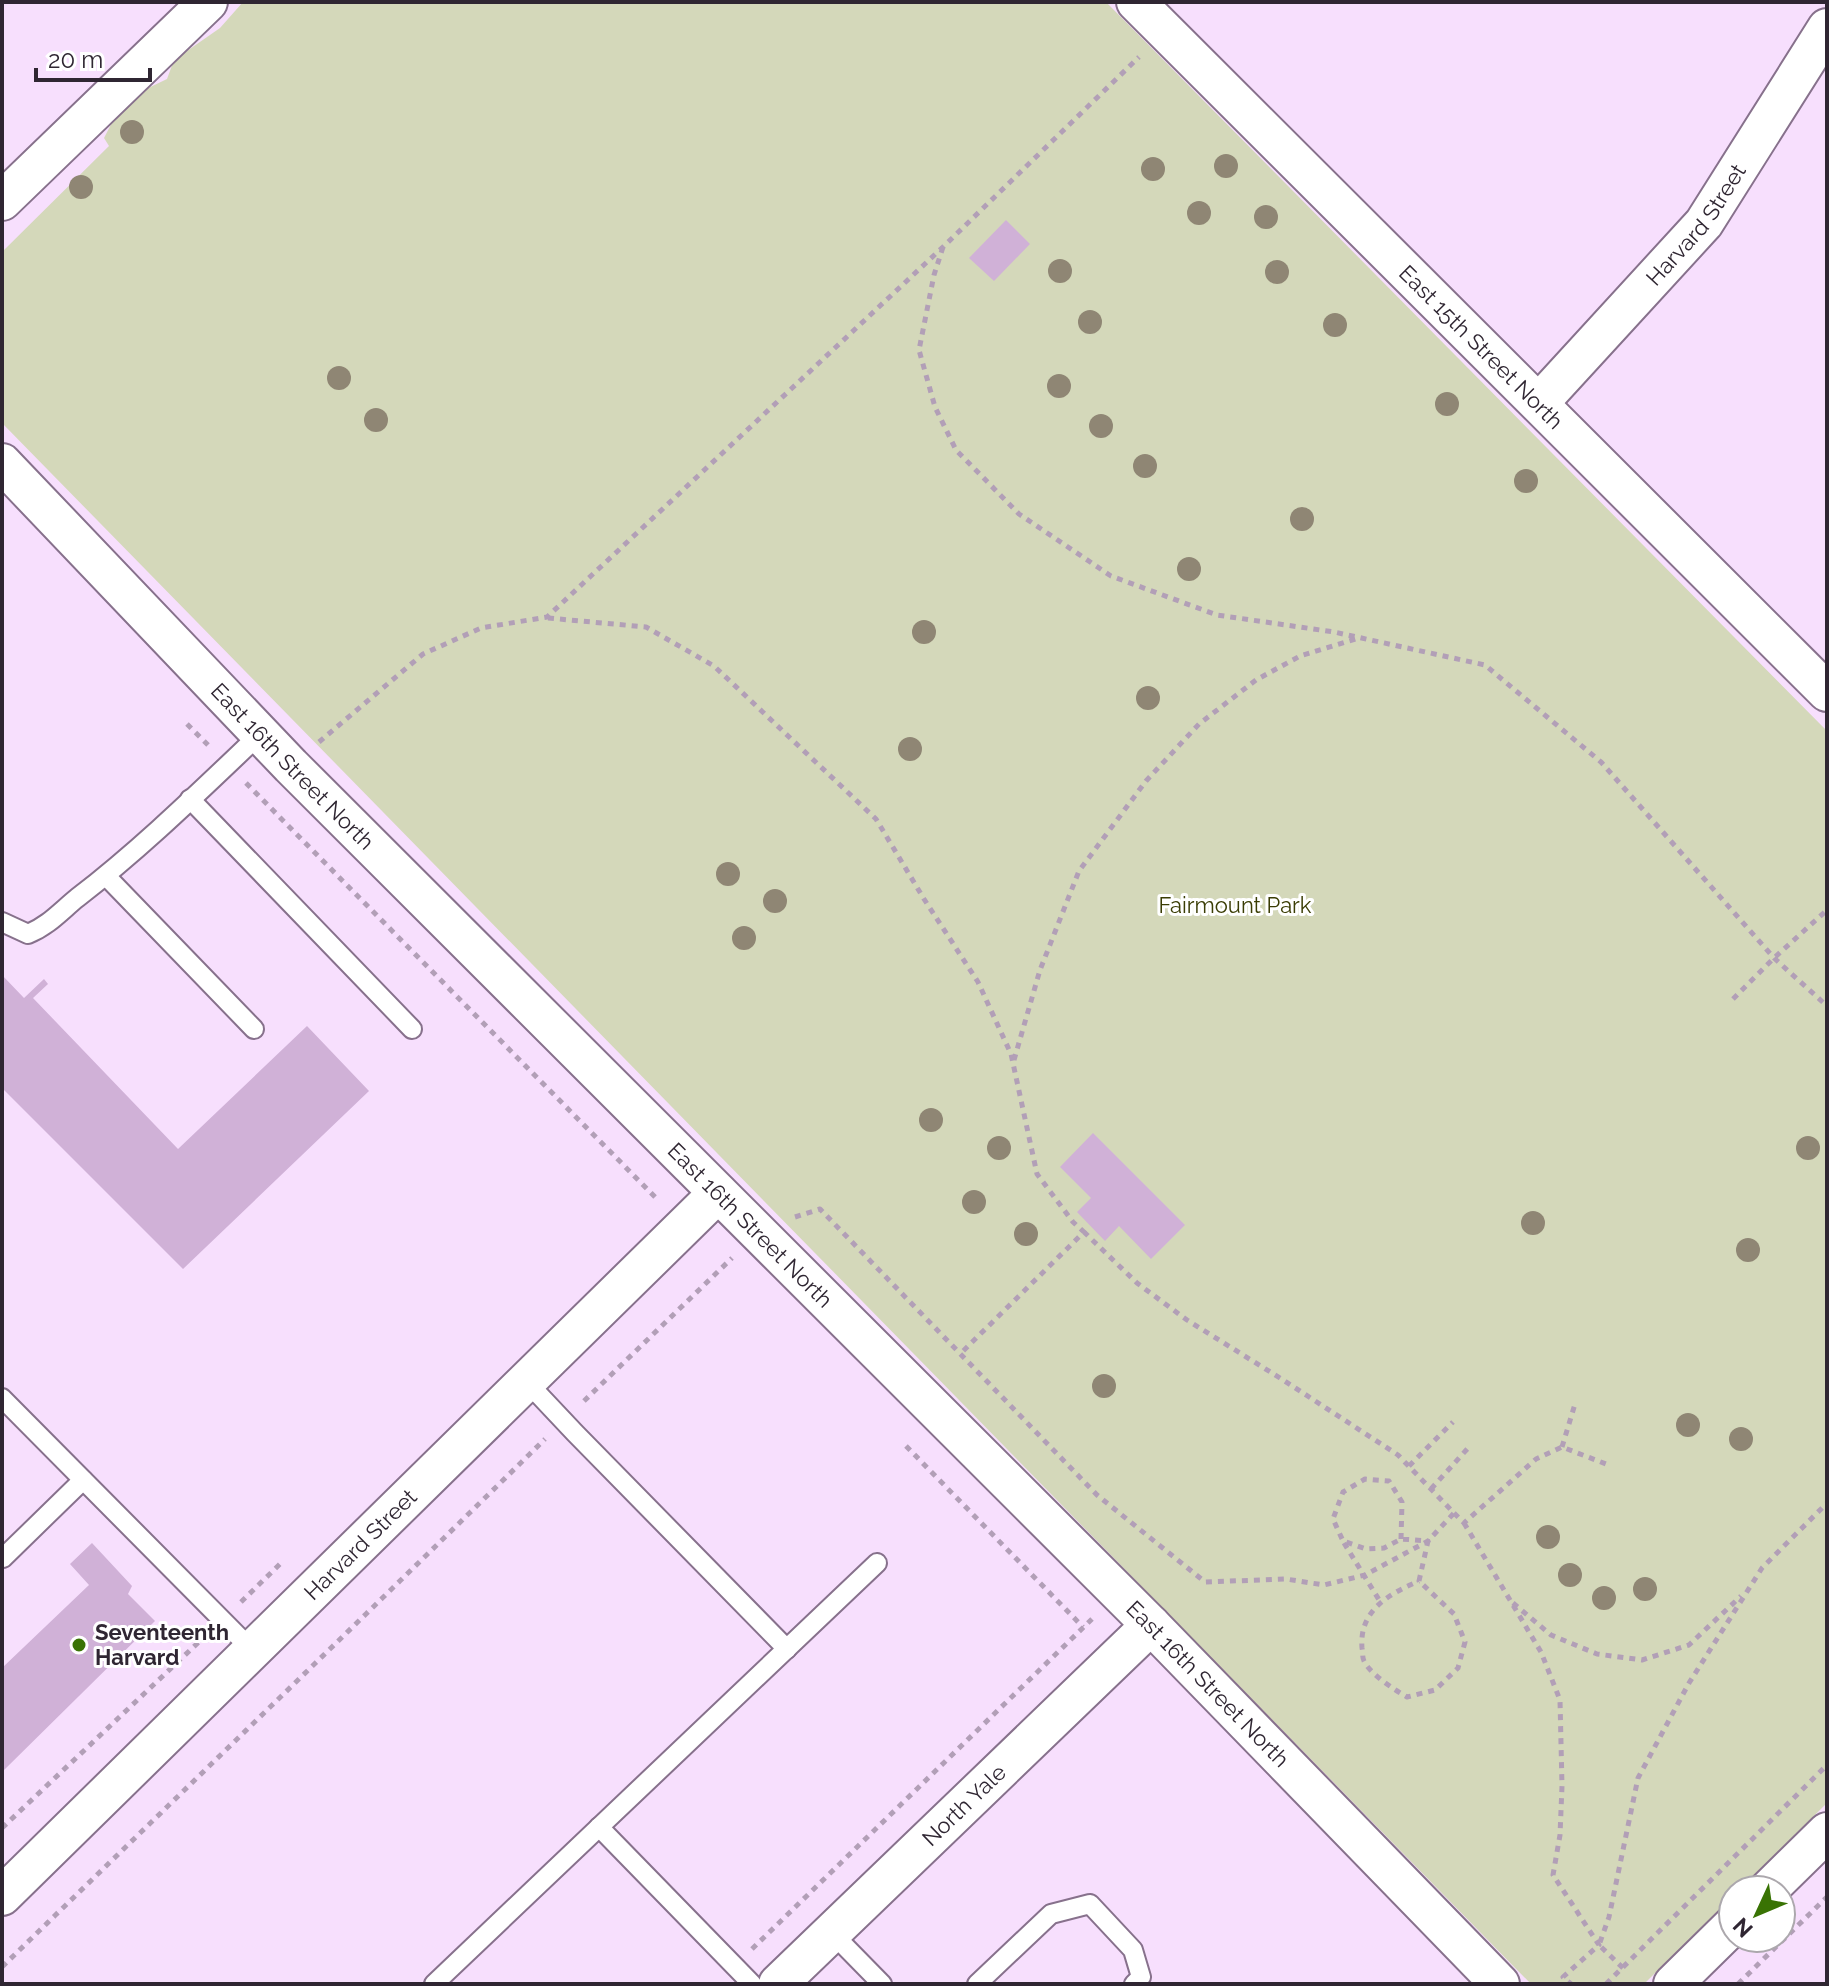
<svg xmlns="http://www.w3.org/2000/svg" width="1829" height="1986" font-family="Raleway,sans-serif">
<rect width="100%" height="100%" fill="#f7dffd"/>
<path fill="#d4d8ba" d="M 243,2 L 1106,2 L 1827,731 L 1827,1803 L 1739,1890 L 1733,1890 L 1733,1896 L 1644,1984 L 1531,1984 L 2,423 L 2,252 L 109,146 L 104,138 L 121,105 L 140,92 L 167,79 L 174,60 L 220,28 Z"/>
<g fill="#d0b1d7">
<path d="M 1006,220 L 1030,244 L 994,281 L 969,258 Z"/>
<path d="M 2,975 L 24,998 L 44,979 L 48,984 L 33,998 L 178,1149 L 307,1026 L 369,1091 L 183,1269 L 2,1088 Z"/>
<path d="M 1093,1133 L 1185,1225 L 1151,1259 L 1119,1226 L 1105,1241 L 1077,1212 L 1091,1198 L 1060,1167 Z"/>
<path d="M 92,1543 L 132,1586 L 128,1594 L 155,1621 L 2,1772 L 2,1668 L 89,1585 L 70,1564 Z"/>
</g>
<g fill="none" stroke-linecap="round" stroke-linejoin="round">
<g stroke="#87718c" stroke-width="22">
<g id="lane">
<path d="M 190,799 L 412,1029"/>
<path d="M 106,876 L 254,1029"/>
<path d="M 2,922 L 28,934 C 48,926 61,911 77,898 C 142,848 201,790 260,734"/>
<path d="M 526,1381 L 575,1433 L 787,1649"/>
<path d="M 2,1398 L 252,1650"/>
<path d="M 2,1556 L 3,1558 L 83,1480"/>
<path d="M 599,1827 L 752,1984"/>
<path d="M 831,1932 L 882,1984"/>
<path d="M 434,1984 L 877,1563"/>
<path d="M 977,1984 L 1051,1914 L 1090,1904 L 1133,1950 L 1141,1977 L 1134,1984"/>
</g>
</g>
<g stroke="#87718c" stroke-width="42">
<g id="street">
<path id="s1" d="M 1136,2 L 1827,692"/>
<path d="M 2,201 L 208,2"/>
<path id="s2" d="M 1539,403 L 1704,223 L 1827,28"/>
<path id="s3" d="M 2,463 L 291,766 L 1151,1625 L 1500,1984"/>
<path d="M 1768,1890 L 1827,1832"/>
<path id="s4" d="M 2,1896 L 718,1193"/>
<path id="s5" d="M 778,1984 L 1151,1625"/>
<path d="M 1673,1984 L 1733,1925"/>
</g>
</g>
<g stroke="#b29fb7" stroke-width="5" stroke-dasharray="6 6" stroke-linecap="butt">
<path d="M 943,247 L 934,275 L 919,350 L 935,407 L 956,450 L 1019,514 L 1111,576 L 1217,615 L 1334,632 L 1485,665 L 1601,762 L 1774,958 L 1827,1006"/>
<path d="M 548,618 L 646,627 L 714,666 L 876,819 L 924,899 L 978,982 L 1011,1054 L 1037,1174 L 1073,1222 L 1084,1232 L 961,1353"/>
<path d="M 187,724 L 208,745"/>
<path d="M 319,742 L 423,654 L 481,628 L 547,617 L 943,247 L 1139,57"/>
<path d="M 246,783 L 658,1200"/>
<path d="M 1733,999 L 1774,958 L 1827,910"/>
<path d="M 1014,1060 L 1040,970 L 1079,871 L 1146,781 L 1199,724 L 1256,680 L 1300,656 L 1359,638"/>
<path d="M 795,1217 L 820,1209 L 1097,1495 L 1205,1582 L 1286,1579 L 1324,1585 L 1365,1575 L 1428,1541 L 1454,1513 L 1398,1455 L 1280,1378 L 1187,1320 L 1137,1283 L 1084,1232"/>
<path d="M 584,1401 L 732,1258"/>
<path d="M 906,1446 L 1083,1627"/>
<path d="M 1562,1447 L 1575,1404"/>
<path d="M 1409,1466 L 1453,1422"/>
<path d="M 1431,1489 L 1469,1447"/>
<path d="M 1454,1513 L 1464,1523 L 1536,1459 L 1562,1447 L 1606,1464"/>
<path d="M 1464,1523 L 1541,1652 L 1560,1700 L 1562,1786 L 1560,1835 L 1553,1875 L 1599,1945 L 1563,1977 L 1571,1984"/>
<path d="M 1401,1539 L 1402,1502 L 1389,1481 L 1365,1479 L 1343,1492 L 1333,1519 L 1343,1541 L 1366,1549 L 1384,1548 L 1401,1539 L 1428,1541 L 1419,1581 L 1454,1614 L 1465,1642 L 1458,1668 L 1435,1690 L 1407,1697 C 1395,1690 1370,1674 1364,1661 C 1362,1657 1363,1652 1362,1648 C 1359,1610 1389,1594 1419,1581"/>
<path d="M 1344,1543 L 1381,1603"/>
<path d="M 241,1602 L 280,1564"/>
<path d="M 1513,1603 L 1551,1635 L 1597,1654 L 1642,1660 L 1689,1645 L 1741,1596"/>
<path d="M 2,1828 L 202,1639"/>
<path d="M 752,1949 L 1092,1619"/>
<path d="M 2,1967 C 183,1791 365,1616 545,1439"/>
<path d="M 1623,1968 L 1599,1945 L 1609,1917 L 1638,1778 L 1689,1683 L 1762,1568 L 1827,1503"/>
<path d="M 1606,1984 L 1827,1765"/>
<path d="M 1738,1984 L 1827,1897"/>
</g>
<use href="#lane" stroke="#fff" stroke-width="18"/>
<use href="#street" stroke="#fff" stroke-width="38"/>
</g>
<g fill="#8f8674">
<circle cx="132" cy="132" r="12"/>
<circle cx="1226" cy="166" r="12"/>
<circle cx="1153" cy="169" r="12"/>
<circle cx="81" cy="187" r="12"/>
<circle cx="1199" cy="213" r="12"/>
<circle cx="1266" cy="217" r="12"/>
<circle cx="1060" cy="271" r="12"/>
<circle cx="1277" cy="272" r="12"/>
<circle cx="1090" cy="322" r="12"/>
<circle cx="1335" cy="325" r="12"/>
<circle cx="339" cy="378" r="12"/>
<circle cx="1059" cy="386" r="12"/>
<circle cx="1447" cy="404" r="12"/>
<circle cx="376" cy="420" r="12"/>
<circle cx="1101" cy="426" r="12"/>
<circle cx="1145" cy="466" r="12"/>
<circle cx="1526" cy="481" r="12"/>
<circle cx="1302" cy="519" r="12"/>
<circle cx="1189" cy="569" r="12"/>
<circle cx="924" cy="632" r="12"/>
<circle cx="1148" cy="698" r="12"/>
<circle cx="910" cy="749" r="12"/>
<circle cx="728" cy="874" r="12"/>
<circle cx="775" cy="901" r="12"/>
<circle cx="744" cy="938" r="12"/>
<circle cx="931" cy="1120" r="12"/>
<circle cx="999" cy="1148" r="12"/>
<circle cx="1808" cy="1148" r="12"/>
<circle cx="974" cy="1202" r="12"/>
<circle cx="1533" cy="1223" r="12"/>
<circle cx="1026" cy="1234" r="12"/>
<circle cx="1748" cy="1250" r="12"/>
<circle cx="1104" cy="1386" r="12"/>
<circle cx="1688" cy="1425" r="12"/>
<circle cx="1741" cy="1439" r="12"/>
<circle cx="1548" cy="1537" r="12"/>
<circle cx="1570" cy="1575" r="12"/>
<circle cx="1645" cy="1589" r="12"/>
<circle cx="1604" cy="1598" r="12"/>
</g>
<circle fill="#397304" stroke="#fff" stroke-width="3" cx="79" cy="1645" r="8"/>
<g text-anchor="middle" dominant-baseline="central" stroke-width="6" stroke-linejoin="round" paint-order="stroke">
<g font-size="22" fill="#2f2632" stroke="#fff">
<text stroke="none"><textPath href="#s2" startOffset="238">Harvard Street</textPath></text>
<text stroke="none"><textPath href="#s1" startOffset="488">East 15th Street North</textPath></text>
<text stroke="none"><textPath href="#s3" startOffset="420">East 16th Street North</textPath></text>
<text stroke="none"><textPath href="#s3" startOffset="1068">East 16th Street North</textPath></text>
<text stroke="none"><textPath href="#s4" startOffset="502">Harvard Street</textPath></text>
<text stroke="none"><textPath href="#s3" startOffset="1716">East 16th Street North</textPath></text>
<text stroke="none"><textPath href="#s5" startOffset="258">North Yale</textPath></text>
</g>
<g font-size="22" fill="#3a3d04" stroke="#fff">
<text x="1235" y="905">Fairmount Park</text>
</g>
<g font-size="22" font-weight="bold" fill="#2f2632" stroke="#fff" text-anchor="start">
<text x="95" y="1632">Seventeenth<tspan x="95" dy="25">Harvard</tspan></text>
</g>
</g>
<rect width="1829" height="1986" fill="none" stroke="#2f2632" stroke-width="8"/>
<g transform="translate(1757 1914) rotate(226)"><circle r="38" fill="#ffffff" stroke="#aca8ad" stroke-width="2"/>
<path d="M0-6L14 30L0 20L-14 30Z" fill="#397304"/>
<text y="-12" font-size="22" font-weight="bold" text-anchor="middle" fill="#2f2632">N</text>
</g>
<path d="M36 68v12h114v-12" fill="none" stroke="#2f2632" stroke-width="4"/>
<text x="48" y="68" font-size="24" fill="#2f2632" stroke="#ffffff" stroke-width="6" paint-order="stroke">20 m</text>
</svg>
